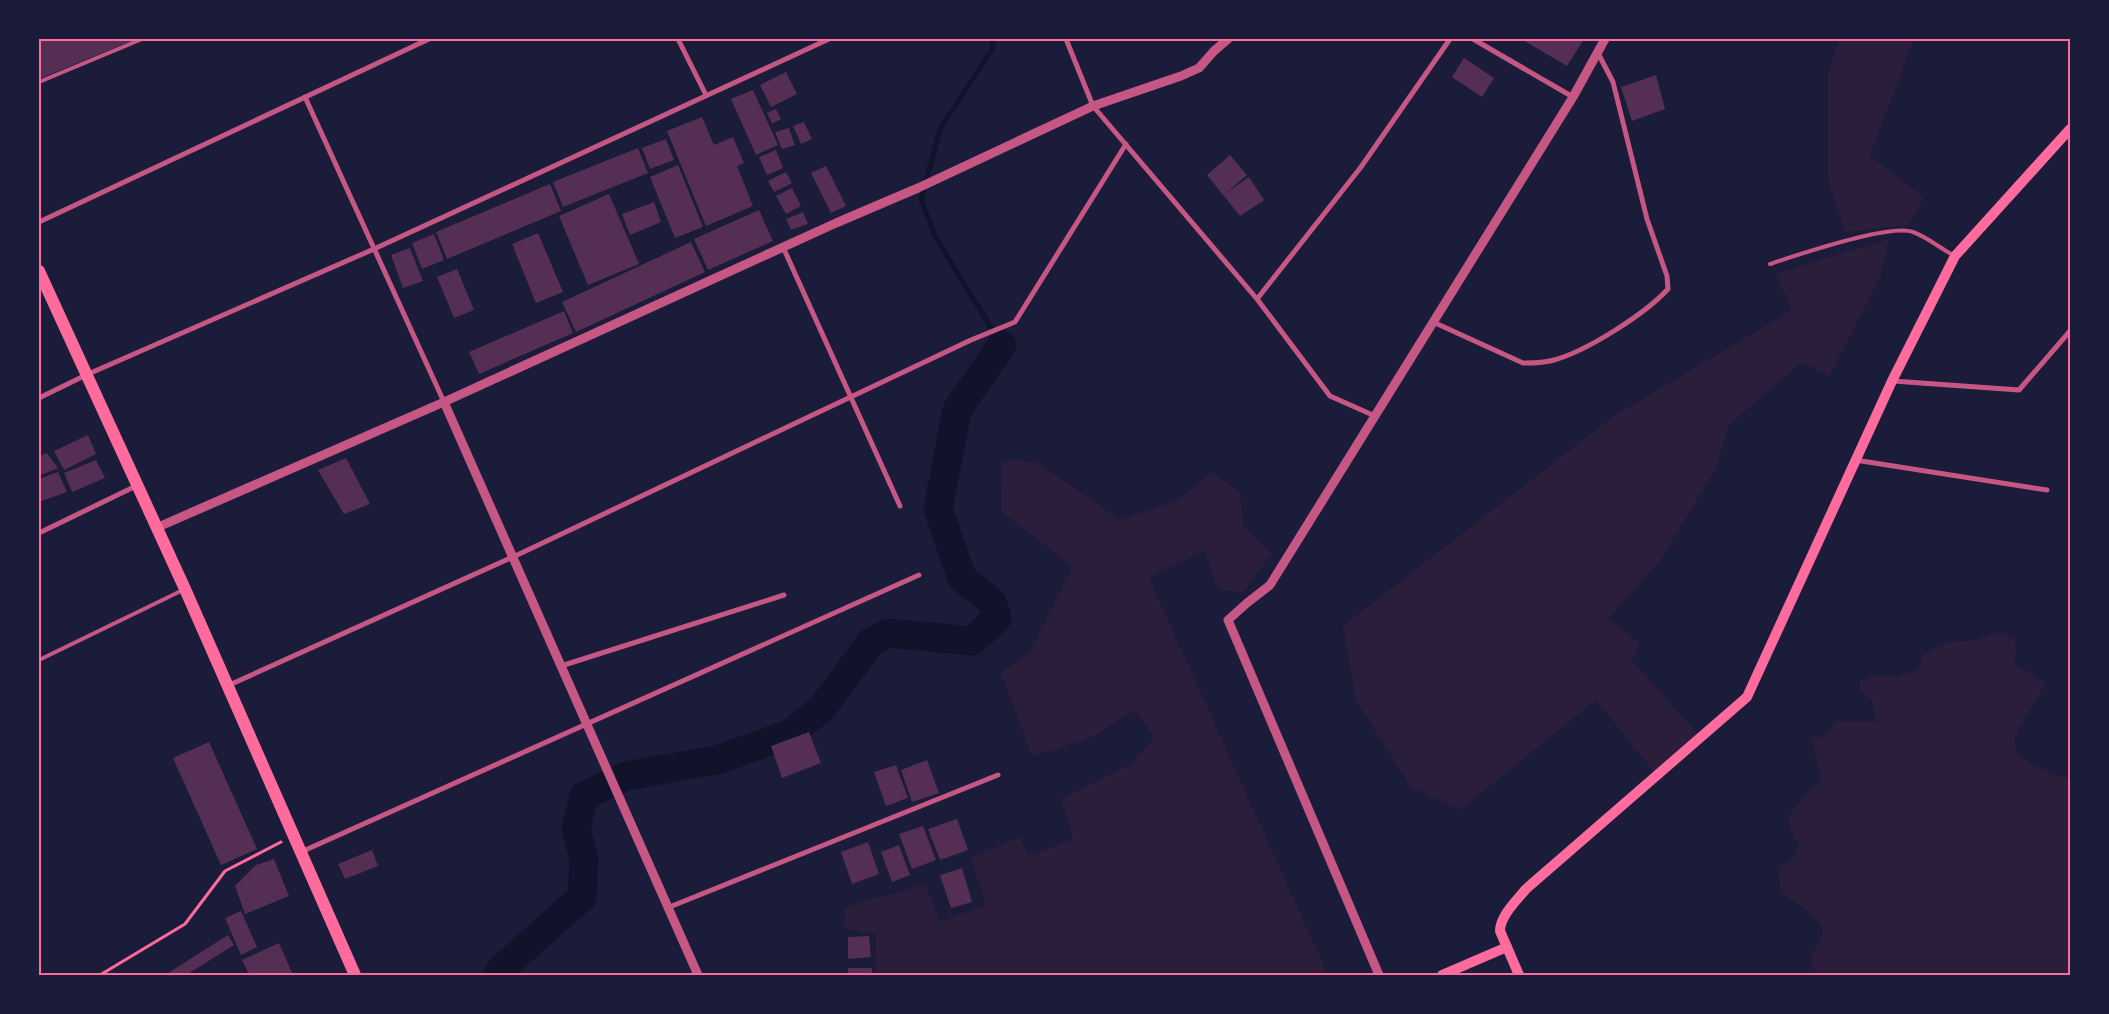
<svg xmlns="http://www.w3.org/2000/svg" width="2109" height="1014" font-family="'Fira Sans Condensed',sans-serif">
<rect width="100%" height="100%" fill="#1b1b3a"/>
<g fill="#2a1e3b">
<path d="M 1839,39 L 1914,39 L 1870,156 L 1924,197 L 1908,225 L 1846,232 L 1828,181 L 1828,73 Z"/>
<path d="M 1889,239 L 1880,277 L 1829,376 L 1802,362 L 1729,425 L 1715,470 L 1660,561 L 1608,619 L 1639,643 L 1632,661 L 1699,735 L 1654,772 L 1596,700 L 1460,810 L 1411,787 L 1356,700 L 1343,626 L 1614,416 L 1792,310 L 1775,274 Z"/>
<path d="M 1002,460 L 1037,462 L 1120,520 L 1177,501 L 1212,472 L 1240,493 L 1244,527 L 1272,553 L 1243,593 L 1218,589 L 1204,551 L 1149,578 L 1328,975 L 875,975 L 876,934 L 843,928 L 845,907 L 925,884 L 940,922 L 986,905 L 970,858 L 1019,837 L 1029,856 L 1073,840 L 1061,799 L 1133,763 L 1154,737 L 1135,710 L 1090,738 L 1032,756 L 1001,673 L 1031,651 L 1073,567 L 1001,511 Z"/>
<path d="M 1998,632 L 2016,639 L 2015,664 L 2045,683 C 2038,701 2025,715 2017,733 C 2004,760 2051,774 2070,779 L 2070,975 L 1816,975 L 1810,958 L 1822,937 L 1821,925 L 1806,909 L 1781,893 L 1778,867 L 1794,858 L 1799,846 L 1790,829 L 1788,817 L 1802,798 L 1821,780 L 1811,738 L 1823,737 L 1836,721 L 1876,722 L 1872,700 L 1860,692 L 1860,681 L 1872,677 L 1895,677 L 1920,669 L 1923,655 L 1945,643 L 1972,641 Z"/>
</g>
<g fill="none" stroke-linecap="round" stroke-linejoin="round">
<path stroke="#12122b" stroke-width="5" d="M 993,39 L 993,48 L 940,129 L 921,200 L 937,240 L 1002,345"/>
<path stroke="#12122b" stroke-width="29" d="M 498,975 L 500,970 L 582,897 L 584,860 L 576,829 L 584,796 L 626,776 L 717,760 L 790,734 L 822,708 L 871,642 L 888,633 L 972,641 L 997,618 L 992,602 L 962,578 L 938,509 L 957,410 L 1002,345"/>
</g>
<g fill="#542f53">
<path d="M 39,39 L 136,39 L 39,79 Z"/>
<path d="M 1521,39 L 1584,39 L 1567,66 Z"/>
<path d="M 1464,58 L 1494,78 L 1482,97 L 1452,77 Z"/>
<path d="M 786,72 L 797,94 L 771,107 L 760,85 Z"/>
<path d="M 1656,75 L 1665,109 L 1632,121 L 1621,87 Z"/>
<path d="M 753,90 L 778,145 L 756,155 L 731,99 Z"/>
<path d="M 776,109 L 781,119 L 772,124 L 767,113 Z"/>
<path d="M 702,117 L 714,145 L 733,137 L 744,163 L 737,166 L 753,206 L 706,226 L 667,131 Z"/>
<path d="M 804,122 L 812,139 L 801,144 L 793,126 Z"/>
<path d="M 789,128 L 795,145 L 782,149 L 775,132 Z"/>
<path d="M 666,139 L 674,160 L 650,169 L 642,148 Z"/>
<path d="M 638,148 L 648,173 L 563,207 L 553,182 Z"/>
<path d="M 776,150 L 783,168 L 767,175 L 759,157 Z"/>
<path d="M 1230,155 L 1247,175 L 1226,193 L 1249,177 L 1264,200 L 1240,216 L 1207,175 Z"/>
<path d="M 678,165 L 703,227 L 675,238 L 650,177 Z"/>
<path d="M 826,166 L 846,206 L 831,213 L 811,173 Z"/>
<path d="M 786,172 L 792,183 L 774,192 L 768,181 Z"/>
<path d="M 550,184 L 561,211 L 447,259 L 436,232 Z"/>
<path d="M 792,188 L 801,206 L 786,214 L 776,196 Z"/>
<path d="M 609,194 L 639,264 L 588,285 L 559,216 Z"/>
<path d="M 654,202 L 661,222 L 630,235 L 622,214 Z"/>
<path d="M 759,210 L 773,241 L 708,270 L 694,239 Z"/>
<path d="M 803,212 L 808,224 L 791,230 L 786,219 Z"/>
<path d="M 538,233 L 563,292 L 536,303 L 512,244 Z"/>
<path d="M 434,234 L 444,260 L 422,269 L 412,243 Z"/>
<path d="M 691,242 L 705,272 L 576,332 L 562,302 Z"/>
<path d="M 410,248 L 423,281 L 403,288 L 391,255 Z"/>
<path d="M 457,269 L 474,310 L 454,318 L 437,277 Z"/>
<path d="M 564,311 L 573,333 L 479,374 L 469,352 Z"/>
<path d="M 88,435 L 96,454 L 64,470 L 54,451 Z"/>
<path d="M 47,453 L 58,468 L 39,476 L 39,456 Z"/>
<path d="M 346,458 L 370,504 L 344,514 L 318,470 Z"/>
<path d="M 96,460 L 105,478 L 72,492 L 64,473 Z"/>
<path d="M 58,472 L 67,492 L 39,502 L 39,479 Z"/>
<path d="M 809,732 L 821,763 L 782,778 L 771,746 Z"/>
<path d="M 209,742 L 257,849 L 221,865 L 173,758 Z"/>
<path d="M 927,760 L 939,793 L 912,802 L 901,770 Z"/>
<path d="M 896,765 L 908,798 L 886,806 L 874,772 Z"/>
<path d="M 957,819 L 968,850 L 940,860 L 928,829 Z"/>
<path d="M 923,826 L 936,860 L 912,869 L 899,834 Z"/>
<path d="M 868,842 L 879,874 L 852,884 L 841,852 Z"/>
<path d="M 899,845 L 910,875 L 892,882 L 881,852 Z"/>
<path d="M 372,850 L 378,866 L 345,879 L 338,864 Z"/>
<path d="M 274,859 L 289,896 L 245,914 L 235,886 L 256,865 Z"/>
<path d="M 962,868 L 972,902 L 951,908 L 940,875 Z"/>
<path d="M 241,911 L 257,947 L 241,955 L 225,918 Z"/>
<path d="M 228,935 L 234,945 L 186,975 L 165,975 Z"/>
<path d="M 869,936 L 871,957 L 848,959 L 848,937 Z"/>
<path d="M 279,943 L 293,975 L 249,975 L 242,960 Z"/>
<rect x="848" y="968" width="24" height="7"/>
</g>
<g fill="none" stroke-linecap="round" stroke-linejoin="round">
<path stroke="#ff6b9d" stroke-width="3" d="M 100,975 L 185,924 L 225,871 L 281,842"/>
<g stroke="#c65784" stroke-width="4">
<path d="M 39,82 L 142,39"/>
<path d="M 1770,264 C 1797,255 1890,223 1913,232 C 1927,237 1940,248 1953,255"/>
<path d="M 39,660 L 183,590"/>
</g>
<g stroke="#c65784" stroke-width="5">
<path d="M 678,39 L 706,95"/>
<path d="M 1066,39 L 1093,106 L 1257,299 L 1330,396 L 1375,416"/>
<path d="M 1473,39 L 1573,97"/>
<path d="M 305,97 L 444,402"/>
<path d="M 39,222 L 429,39"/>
<path d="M 783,247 L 900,506"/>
<path d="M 1257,299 L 1361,167 L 1450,39"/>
<path d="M 1433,322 L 1523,363 C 1534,363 1544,363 1554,360 C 1587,351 1645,314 1668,289 L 1667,276 L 1647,219 L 1613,82 L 1598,53"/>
<path d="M 1893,381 L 2019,390 L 2070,331"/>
<path d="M 39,398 L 86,375 L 374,249 L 829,39"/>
<path d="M 1855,460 L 2047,490"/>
<path d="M 39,533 L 136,486"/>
<path d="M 561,666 L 784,595"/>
<path d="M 227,686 L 513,557 L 971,340 L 1015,322 L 1126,144"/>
<path d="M 301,852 L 919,575"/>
<path d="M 667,908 L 998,775"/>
</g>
<g stroke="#c65784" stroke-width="9">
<path d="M 444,402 L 698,975"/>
<path d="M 156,528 L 444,402 L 836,223 L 918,188 L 1093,106 L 1181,76 L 1199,68 L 1214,51 L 1228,39"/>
<path d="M 1379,975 L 1228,620 L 1247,603 L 1270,585 L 1573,97 L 1605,39"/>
</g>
<g stroke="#ff6b9d" stroke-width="10">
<path d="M 1442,975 L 1507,947"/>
<path d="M 1519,975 L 1500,931 C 1500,916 1517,900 1526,889 L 1747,697 L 1892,381 L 1955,256 L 2070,129"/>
</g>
<path stroke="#ff6b9d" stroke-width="12" d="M 39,271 L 185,589 L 355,975"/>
</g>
<rect width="2109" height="1014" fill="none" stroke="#1b1b3a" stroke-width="80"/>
<rect x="40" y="40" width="2029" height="934" fill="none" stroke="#ff6b9d" stroke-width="2"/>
</svg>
